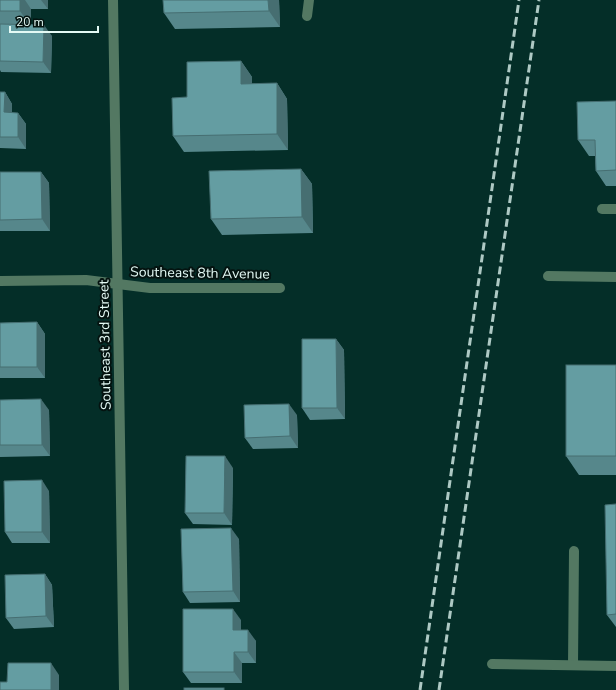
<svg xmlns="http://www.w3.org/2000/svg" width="616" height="690" font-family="'Nunito Sans',sans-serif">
<rect width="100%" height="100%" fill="#042e28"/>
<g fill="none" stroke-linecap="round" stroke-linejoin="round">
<g stroke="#537862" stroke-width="10">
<path d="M 307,16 L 309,0"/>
<path d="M 602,209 L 616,209"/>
<path d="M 573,665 L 574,551"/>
</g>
<g stroke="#537862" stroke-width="10">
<path d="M 113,0 L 124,690"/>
<path d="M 548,276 L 616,277"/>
<path d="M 0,281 L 86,280 L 150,288 L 280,288"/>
<path d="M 492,664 L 616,666"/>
</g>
<g stroke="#aec9c4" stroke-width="3" stroke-dasharray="8 4" stroke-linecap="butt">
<path d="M 420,690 L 519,0"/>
<path d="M 439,690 L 539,0"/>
</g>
</g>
<g fill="#56878b">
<path d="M 0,0 L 48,0 L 48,9 L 31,9 L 31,24 L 52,36 L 51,73 L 1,72 L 0,70 Z"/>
<path d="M 163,0 L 279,0 L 280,27 L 175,29 L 164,13 Z"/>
<path d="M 241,61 L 252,77 L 252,84 L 277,83 L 287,99 L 288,150 L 184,152 L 173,136 L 187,97 Z"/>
<path d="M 0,92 L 5,92 L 12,104 L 12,113 L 18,113 L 26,124 L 26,149 L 0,148 Z"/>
<path d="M 616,101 L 616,186 L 606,186 L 596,171 L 595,156 L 589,156 L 578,140 Z"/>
<path d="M 301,169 L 312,184 L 313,233 L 222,235 L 211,219 Z"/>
<path d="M 0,172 L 41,172 L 49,183 L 50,231 L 0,231 Z"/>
<path d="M 37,322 L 45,334 L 45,378 L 0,378 L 0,323 Z"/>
<path d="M 336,339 L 344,350 L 345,419 L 310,420 L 302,408 Z"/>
<path d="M 616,365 L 616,475 L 579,475 L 566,456 Z"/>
<path d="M 0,400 L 49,410 L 50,456 L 0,457 Z"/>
<path d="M 297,415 L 298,448 L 253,449 L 245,438 Z"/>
<path d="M 233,468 L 232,525 L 193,524 L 185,513 Z"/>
<path d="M 49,491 L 50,543 L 12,543 L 5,532 Z"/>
<path d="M 616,504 L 616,627 L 607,615 Z"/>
<path d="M 239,539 L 240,602 L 190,603 L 183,592 Z"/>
<path d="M 45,574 L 52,585 L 54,627 L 14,629 L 6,618 Z"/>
<path d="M 241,620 L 241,630 L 256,641 L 256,663 L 242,663 L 242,683 L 191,683 L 183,672 Z"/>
</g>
<g fill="#466e71">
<path d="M 20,0 L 25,0 L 31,9 L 31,27 L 20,11 Z"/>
<path d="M 41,0 L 48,0 L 48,9 Z"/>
<path d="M 268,0 L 279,0 L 280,27 L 269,11 Z"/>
<path d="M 44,25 L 52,36 L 51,73 L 43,62 Z"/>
<path d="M 241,61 L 252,77 L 252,99 L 241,84 Z"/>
<path d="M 277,83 L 287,99 L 288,150 L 277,134 Z"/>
<path d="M 5,92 L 12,104 L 12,124 L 4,112 Z"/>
<path d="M 18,113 L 26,124 L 26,149 L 18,137 Z"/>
<path d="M 301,169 L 312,184 L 313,233 L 302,217 Z"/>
<path d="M 41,172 L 49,183 L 50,231 L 42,219 Z"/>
<path d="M 37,322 L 45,334 L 45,378 L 37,367 Z"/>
<path d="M 336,339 L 344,350 L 345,419 L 337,408 Z"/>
<path d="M 41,399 L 49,410 L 50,456 L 42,445 Z"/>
<path d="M 289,404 L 297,415 L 298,448 L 290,436 Z"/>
<path d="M 225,456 L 233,468 L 232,525 L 224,513 Z"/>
<path d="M 42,480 L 49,491 L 50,543 L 42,532 Z"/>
<path d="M 231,528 L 239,539 L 240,602 L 233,591 Z"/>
<path d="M 45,574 L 52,585 L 54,627 L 46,616 Z"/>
<path d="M 233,609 L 241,620 L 241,641 L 233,630 Z"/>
<path d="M 248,630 L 256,641 L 256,663 L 248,652 Z"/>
<path d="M 234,652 L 242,663 L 242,683 L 234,672 Z"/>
<path d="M 51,663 L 59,675 L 59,690 L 51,690 Z"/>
</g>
<g fill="#649da2" stroke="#466e71">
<rect x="0" y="0" width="20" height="11"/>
<path d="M 163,0 L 268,0 L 269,11 L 164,13 Z"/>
<path d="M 0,24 L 44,25 L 43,62 L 0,61 Z"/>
<path d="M 241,61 L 241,84 L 277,83 L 277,134 L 173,136 L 172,98 L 187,97 L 187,62 Z"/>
<path d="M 0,92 L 5,92 L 4,112 L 18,113 L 18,137 L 0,137 Z"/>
<path d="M 616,101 L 616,170 L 596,171 L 595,140 L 578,140 L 577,102 Z"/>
<path d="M 301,169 L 302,217 L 211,219 L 209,171 Z"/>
<path d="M 0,172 L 41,172 L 42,219 L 0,220 Z"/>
<path d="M 37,322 L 37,367 L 0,367 L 0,323 Z"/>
<path d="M 302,339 L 336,339 L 337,408 L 302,408 Z"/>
<rect x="566" y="365" width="50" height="91"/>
<path d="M 41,399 L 42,445 L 0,445 L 0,400 Z"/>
<path d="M 289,404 L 290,436 L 245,438 L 244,405 Z"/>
<path d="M 186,456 L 225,456 L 224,513 L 185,513 Z"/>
<path d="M 42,480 L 42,532 L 5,532 L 4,481 Z"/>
<path d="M 616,504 L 616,614 L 607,615 L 605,505 Z"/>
<path d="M 231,528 L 233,591 L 183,592 L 181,529 Z"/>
<path d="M 45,574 L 46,616 L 6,618 L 5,575 Z"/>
<path d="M 183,609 L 233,609 L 233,630 L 248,630 L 248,652 L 234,652 L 234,672 L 183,672 Z"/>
<path d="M 8,663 L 51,663 L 51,690 L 0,690 L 0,682 L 7,682 Z"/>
<rect x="184" y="688" width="40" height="2"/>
</g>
<g text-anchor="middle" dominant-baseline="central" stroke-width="4" stroke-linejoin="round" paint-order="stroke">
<g font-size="14" fill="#e4faf5" stroke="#041310">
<text transform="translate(200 273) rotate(1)">Southeast 8th Avenue</text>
<text transform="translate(105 345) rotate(-91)">Southeast 3rd Street</text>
</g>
</g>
<path d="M10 26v6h88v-6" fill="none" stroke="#e4faf5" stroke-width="2"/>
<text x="16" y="26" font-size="12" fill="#e4faf5" stroke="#041310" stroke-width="3" paint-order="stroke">20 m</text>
</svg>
